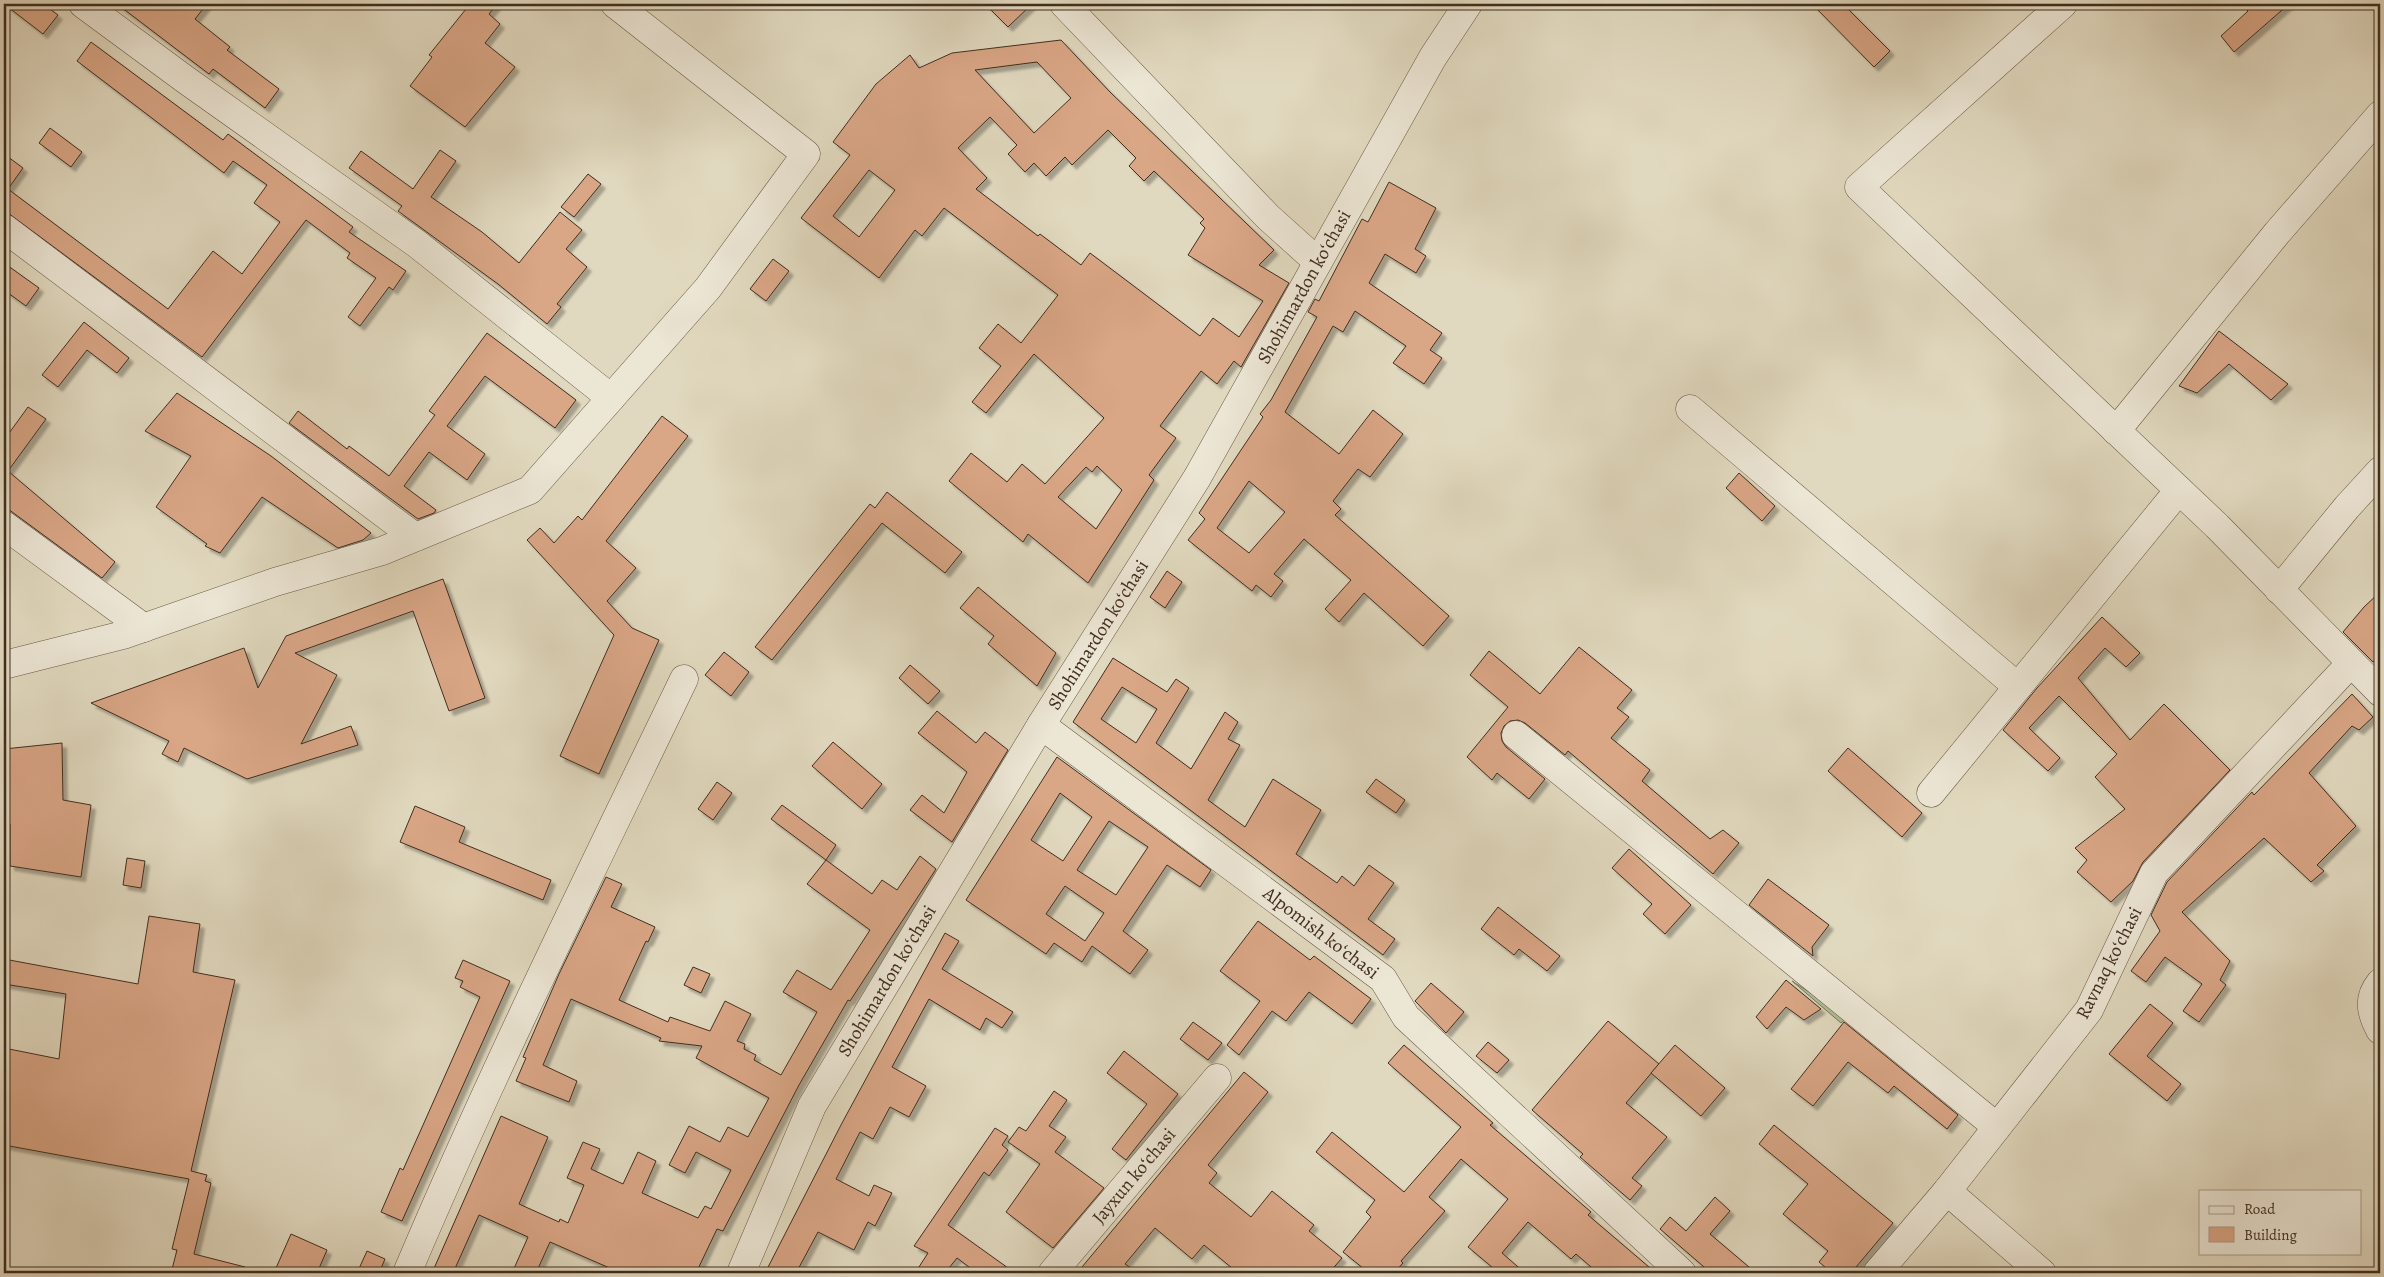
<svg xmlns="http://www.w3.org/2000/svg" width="2384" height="1277" font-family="Alegreya,serif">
<defs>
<filter id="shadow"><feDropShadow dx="4.5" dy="4.5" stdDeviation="1" flood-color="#0004"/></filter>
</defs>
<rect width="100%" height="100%" fill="#e1d9bf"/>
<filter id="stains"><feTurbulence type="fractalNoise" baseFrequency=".004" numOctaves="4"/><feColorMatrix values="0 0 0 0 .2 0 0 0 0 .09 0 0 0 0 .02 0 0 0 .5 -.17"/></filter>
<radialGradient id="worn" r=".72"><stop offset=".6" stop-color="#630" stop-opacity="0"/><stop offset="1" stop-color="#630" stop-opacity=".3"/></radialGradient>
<path fill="#adc096" stroke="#77775a" d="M 1792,981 L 1848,1017 L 1841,1023 Z"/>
<g fill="#d9a686" stroke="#412e1e" fill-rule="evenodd" filter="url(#shadow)">
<path d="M 4,4 L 43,4 L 58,15 L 43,34 Z"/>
<path d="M 117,4 L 207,4 L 195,19 L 230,47 L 227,50 L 279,89 L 265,108 L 213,69 L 209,74 Z"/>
<path d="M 470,4 L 497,4 L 489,14 L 500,24 L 485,43 L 515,67 L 465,127 L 410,86 L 432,57 L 429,55 Z"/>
<path d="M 985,4 L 1032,4 L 1008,27 Z"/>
<path d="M 1812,4 L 1843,4 L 1890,51 L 1874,67 Z"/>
<path d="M 2242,4 L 2289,4 L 2234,52 L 2221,36 L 2248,11 Z"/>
<path d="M 1061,40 L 1110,92 L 1274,250 L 1259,265 L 1289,283 L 1241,367 L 1234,361 L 1217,384 L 1201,371 L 1160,426 L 1176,438 L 1149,475 L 1154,480 L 1088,583 L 1028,534 L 1023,542 L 949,481 L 971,453 L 1007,482 L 1022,464 L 1045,484 L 1104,418 L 1034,354 L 986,413 L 972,402 L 1001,366 L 979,348 L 998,324 L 1021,343 L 1058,295 L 944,208 L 922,236 L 915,230 L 879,278 L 801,218 L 850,155 L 833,142 L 876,84 L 910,55 L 919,68 L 952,53 ZM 1037,62 L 1071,98 L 1034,133 L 975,70 ZM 990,117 L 1017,145 L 1008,154 L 1025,172 L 1034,163 L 1046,176 L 1065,157 L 1072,165 L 1108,130 L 1136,158 L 1129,166 L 1144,181 L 1154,171 L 1204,219 L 1200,223 L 1205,228 L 1188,255 L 1263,301 L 1239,337 L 1213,318 L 1200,336 L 1090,253 L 1081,265 L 1040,234 L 1038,236 L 976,189 L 987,178 L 958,148 ZM 869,170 L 895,190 L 859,237 L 833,216 ZM 1097,466 L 1122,490 L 1096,529 L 1058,497 L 1086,467 L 1092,472 Z"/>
<path d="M 91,42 L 223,140 L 228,134 L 353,227 L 349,232 L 406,271 L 393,290 L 389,287 L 360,326 L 348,317 L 376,278 L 347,258 L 350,253 L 306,220 L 202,357 L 4,210 L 4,154 L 23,168 L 8,189 L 168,309 L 213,251 L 242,274 L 280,222 L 254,203 L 267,185 L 233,161 L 224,173 L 77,61 Z"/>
<path d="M 50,128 L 82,152 L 71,167 L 39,143 Z"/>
<path d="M 440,150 L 456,161 L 431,197 L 482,232 L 519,263 L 560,212 L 582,230 L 566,249 L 587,267 L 557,304 L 561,307 L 547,324 L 498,284 L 398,211 L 402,206 L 349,168 L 361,151 L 413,189 Z"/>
<path d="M 588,174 L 601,184 L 574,217 L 561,207 Z"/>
<path d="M 1389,182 L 1436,208 L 1415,249 L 1426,256 L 1416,273 L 1385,254 L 1369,283 L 1442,333 L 1430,350 L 1442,358 L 1424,384 L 1393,363 L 1406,346 L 1355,311 L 1343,332 L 1333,326 L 1285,412 L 1339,454 L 1373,410 L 1403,434 L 1370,477 L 1358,469 L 1333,501 L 1341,509 L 1335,515 L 1449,616 L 1423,646 L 1364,593 L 1339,622 L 1325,609 L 1351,580 L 1304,539 L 1274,574 L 1283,581 L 1271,597 L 1256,585 L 1252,591 L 1188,540 L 1205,519 L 1199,513 L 1263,417 L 1260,414 L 1271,400 L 1317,317 L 1308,312 L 1315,299 L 1319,301 L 1362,219 L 1368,222 ZM 1249,481 L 1285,512 L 1249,553 L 1217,528 Z"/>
<path d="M 773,259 L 789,271 L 766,301 L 750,289 Z"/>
<path d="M 4,263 L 39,288 L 26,306 L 4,290 Z"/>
<path d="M 84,322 L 129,358 L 117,373 L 87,350 L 58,387 L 42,375 Z"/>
<path d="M 2219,331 L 2288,384 L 2271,400 L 2229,364 L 2197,393 L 2179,386 Z"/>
<path d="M 487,333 L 576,400 L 555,428 L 485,376 L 447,426 L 485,454 L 467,480 L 429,452 L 404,486 L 436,510 L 434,513 L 418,519 L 289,423 L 298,411 L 347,449 L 349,446 L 389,476 L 435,415 L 429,411 Z"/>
<path d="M 177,393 L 271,456 L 371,533 L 363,540 L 338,548 L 262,497 L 220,553 L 205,546 L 207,544 L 156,507 L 191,456 L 145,431 Z"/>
<path d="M 28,407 L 46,419 L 8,471 L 115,562 L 102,578 L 4,506 L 4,440 Z"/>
<path d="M 662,416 L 688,436 L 606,541 L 636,568 L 607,601 L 632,628 L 659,640 L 599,774 L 560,756 L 614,635 L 527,540 L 540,528 L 554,543 L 578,516 L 582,520 Z"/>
<path d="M 1739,473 L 1775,506 L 1762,521 L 1726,488 Z"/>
<path d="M 887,492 L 962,552 L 945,573 L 882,523 L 772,660 L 755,647 L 870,504 L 875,508 Z"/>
<path d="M 1167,571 L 1182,582 L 1165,608 L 1150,597 Z"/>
<path d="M 443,579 L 485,698 L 449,711 L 413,611 L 295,653 L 337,675 L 301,744 L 351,726 L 358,745 L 247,779 L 184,748 L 178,762 L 162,754 L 169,741 L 91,703 L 244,648 L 258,688 L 286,636 Z"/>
<path d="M 978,587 L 1056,653 L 1037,686 L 988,644 L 994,636 L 960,608 Z"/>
<path d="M 2380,592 L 2380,654 L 2373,662 L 2343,632 L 2364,607 Z"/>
<path d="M 2102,617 L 2140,653 L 2126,667 L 2105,648 L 2078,678 L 2130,740 L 2164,704 L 2230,770 L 2143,862 L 2133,881 L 2111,902 L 2077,872 L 2087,860 L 2075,848 L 2125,809 L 2095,777 L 2117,754 L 2059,696 L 2029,728 L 2060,758 L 2048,771 L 2003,730 L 2037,688 Z"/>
<path d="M 1579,647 L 1632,690 L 1617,708 L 1629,717 L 1611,738 L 1650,770 L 1642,781 L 1710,839 L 1723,830 L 1739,843 L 1713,874 L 1568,751 L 1565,755 L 1525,723 L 1518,720 L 1510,721 L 1504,726 L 1501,733 L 1502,741 L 1506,747 L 1545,779 L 1529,799 L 1497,773 L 1492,780 L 1467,757 L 1508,707 L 1470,675 L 1489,651 L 1540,694 Z"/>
<path d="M 724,652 L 749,672 L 731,696 L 705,675 Z"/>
<path d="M 1113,658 L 1167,692 L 1176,679 L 1189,688 L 1156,743 L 1191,769 L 1225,712 L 1238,722 L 1228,739 L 1240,745 L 1208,800 L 1245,827 L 1273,779 L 1321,810 L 1296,854 L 1337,883 L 1342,876 L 1354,886 L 1369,865 L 1394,883 L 1368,919 L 1395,939 L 1383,955 L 1073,722 ZM 1122,687 L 1157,709 L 1136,743 L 1101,719 Z"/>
<path d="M 910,665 L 940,691 L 928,704 L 899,678 Z"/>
<path d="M 2352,694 L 2373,717 L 2359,730 L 2352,726 L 2309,773 L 2356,826 L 2317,865 L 2324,871 L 2311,882 L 2264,838 L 2182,912 L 2230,961 L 2220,980 L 2226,985 L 2199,1022 L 2183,1011 L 2202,984 L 2165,957 L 2146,982 L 2131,971 L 2160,931 L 2151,915 L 2167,882 L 2252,792 L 2254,795 Z"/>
<path d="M 937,711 L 976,743 L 985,732 L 1008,750 L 952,842 L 910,810 L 922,795 L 944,813 L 967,772 L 918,733 Z"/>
<path d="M 833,742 L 882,784 L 862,809 L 812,766 Z"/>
<path d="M 62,743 L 63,800 L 91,805 L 81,877 L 10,866 L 10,824 L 4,824 L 4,749 Z"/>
<path d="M 1848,748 L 1922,813 L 1902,837 L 1828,771 Z"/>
<path d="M 1057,757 L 1211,870 L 1200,887 L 1167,865 L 1123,931 L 1148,950 L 1130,974 L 1092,946 L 1082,962 L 1054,943 L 1046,954 L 966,900 ZM 1060,793 L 1092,817 L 1063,861 L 1031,840 ZM 1109,821 L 1148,847 L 1116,895 L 1077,870 ZM 1065,886 L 1104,913 L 1085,941 L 1046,914 Z"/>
<path d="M 1376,779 L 1405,800 L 1396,813 L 1366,792 Z"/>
<path d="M 717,782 L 732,793 L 713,820 L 698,809 Z"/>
<path d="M 782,805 L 836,845 L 826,860 L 771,819 Z"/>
<path d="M 415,806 L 465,827 L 459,842 L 551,880 L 543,900 L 400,842 Z"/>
<path d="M 1629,849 L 1691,905 L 1665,934 L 1643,914 L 1652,904 L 1612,868 Z"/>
<path d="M 920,856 L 936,869 L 850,1001 L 848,1000 L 799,1085 L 723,1231 L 717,1229 L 696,1273 L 621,1273 L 550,1242 L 536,1273 L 512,1273 L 528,1237 L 479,1215 L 453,1273 L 432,1273 L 501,1116 L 548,1137 L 519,1204 L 559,1222 L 560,1219 L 568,1223 L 584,1185 L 567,1178 L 583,1142 L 600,1149 L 591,1169 L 623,1184 L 638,1152 L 656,1161 L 642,1193 L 698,1218 L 705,1206 L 711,1209 L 731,1170 L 696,1152 L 685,1173 L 669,1165 L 689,1126 L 720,1142 L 728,1127 L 748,1137 L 769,1098 L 696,1058 L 702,1046 L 659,1041 L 661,1038 L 571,999 L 543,1065 L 577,1081 L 569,1102 L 516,1081 L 526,1058 L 523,1057 L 559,974 L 606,877 L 622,884 L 611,907 L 655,927 L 648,942 L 646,941 L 619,1000 L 668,1022 L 670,1017 L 710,1031 L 725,1001 L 751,1014 L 737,1041 L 745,1044 L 744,1049 L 756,1055 L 754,1060 L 781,1075 L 817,1012 L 783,992 L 797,970 L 831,990 L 870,930 L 807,884 L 826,860 L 872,894 L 882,880 L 897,890 Z"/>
<path d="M 127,858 L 145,861 L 141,888 L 123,885 Z"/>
<path d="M 1768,879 L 1829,925 L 1812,947 L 1813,956 L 1749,905 Z"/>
<path d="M 1498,907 L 1560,956 L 1547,971 L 1519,949 L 1514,955 L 1481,929 Z"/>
<path d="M 149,916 L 200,924 L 193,972 L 235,980 L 191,1171 L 207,1175 L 205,1181 L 211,1183 L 194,1254 L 245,1267 L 245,1273 L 171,1273 L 177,1250 L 172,1249 L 189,1179 L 4,1145 L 4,1048 L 59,1059 L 66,994 L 4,984 L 4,959 L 138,984 Z"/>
<path d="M 1258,921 L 1310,960 L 1314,956 L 1371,999 L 1352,1024 L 1309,992 L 1286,1021 L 1272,1011 L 1239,1055 L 1227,1045 L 1260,1001 L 1220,971 Z"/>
<path d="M 945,933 L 959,941 L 942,969 L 1013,1012 L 1002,1028 L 986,1018 L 980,1030 L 929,999 L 892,1067 L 926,1086 L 909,1117 L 890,1107 L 873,1139 L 860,1132 L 836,1179 L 869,1196 L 874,1185 L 892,1193 L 875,1226 L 868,1222 L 854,1250 L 818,1232 L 796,1273 L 765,1273 L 842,1123 Z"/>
<path d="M 463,960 L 510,981 L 402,1221 L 381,1212 L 400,1168 L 403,1170 L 480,997 L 460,987 L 463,981 L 455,978 Z"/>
<path d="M 693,967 L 710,974 L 701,993 L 684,985 Z"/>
<path d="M 1786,980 L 1821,1009 L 1804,1020 L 1786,1007 L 1767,1029 L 1756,1017 Z"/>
<path d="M 1431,983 L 1464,1012 L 1446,1033 L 1415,1001 Z"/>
<path d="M 2150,1004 L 2173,1023 L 2147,1056 L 2181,1084 L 2167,1101 L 2109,1054 Z"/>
<path d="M 1608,1021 L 1659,1064 L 1626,1103 L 1667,1137 L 1632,1178 L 1642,1186 L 1630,1200 L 1580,1157 L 1583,1154 L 1532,1110 Z"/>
<path d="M 1193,1022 L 1222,1043 L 1208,1060 L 1180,1039 Z"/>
<path d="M 1844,1022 L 1958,1115 L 1947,1129 L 1894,1086 L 1888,1093 L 1848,1062 L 1813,1106 L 1791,1089 Z"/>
<path d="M 1488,1042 L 1509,1060 L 1497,1073 L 1476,1056 Z"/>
<path d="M 1404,1045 L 1493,1123 L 1490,1125 L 1591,1212 L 1588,1215 L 1656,1273 L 1598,1273 L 1576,1254 L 1571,1259 L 1528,1222 L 1502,1253 L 1525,1273 L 1499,1273 L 1468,1247 L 1508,1199 L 1461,1159 L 1429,1197 L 1445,1211 L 1401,1261 L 1403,1263 L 1394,1273 L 1369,1273 L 1343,1252 L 1371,1217 L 1366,1212 L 1375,1200 L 1316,1152 L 1332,1132 L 1404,1192 L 1461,1127 L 1388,1063 Z"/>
<path d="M 1675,1045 L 1725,1088 L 1701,1116 L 1651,1073 Z"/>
<path d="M 1124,1051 L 1178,1094 L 1126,1160 L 1112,1149 L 1147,1104 L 1107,1073 Z"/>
<path d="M 1244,1072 L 1268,1092 L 1208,1165 L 1217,1173 L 1209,1183 L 1251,1217 L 1272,1191 L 1314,1225 L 1309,1231 L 1342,1258 L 1329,1273 L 1238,1273 L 1204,1245 L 1192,1259 L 1155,1228 L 1125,1264 L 1138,1273 L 1077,1273 Z"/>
<path d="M 1054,1091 L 1067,1100 L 1049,1126 L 1066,1137 L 1055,1152 L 1104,1188 L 1053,1248 L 1006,1212 L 1040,1164 L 1008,1142 L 1019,1127 L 1026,1131 Z"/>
<path d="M 1774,1125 L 1893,1223 L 1851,1273 L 1832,1273 L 1819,1262 L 1828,1251 L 1783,1214 L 1808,1184 L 1759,1144 Z"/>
<path d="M 995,1128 L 1008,1136 L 1002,1145 L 1008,1150 L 989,1176 L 984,1172 L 948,1225 L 1015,1273 L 977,1273 L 957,1258 L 945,1273 L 915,1273 L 928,1253 L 914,1246 Z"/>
<path d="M 1715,1197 L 1730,1211 L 1710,1234 L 1756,1273 L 1711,1273 L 1660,1229 L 1670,1217 L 1686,1231 Z"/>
<path d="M 291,1234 L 327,1250 L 317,1273 L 289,1273 L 276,1268 Z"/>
<path d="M 367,1251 L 385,1259 L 379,1273 L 357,1273 Z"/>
</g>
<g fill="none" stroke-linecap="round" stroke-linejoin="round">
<g stroke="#695946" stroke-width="29">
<g id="minor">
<path d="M 83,4 L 186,80 L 417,244 L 611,398"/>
<path d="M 1064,4 L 1268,217 L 1318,262"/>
<path d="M 2063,4 L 1859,187 L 2217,526 L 2380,692"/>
<path d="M 4,228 L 415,537"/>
<path d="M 1690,409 L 2018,687"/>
<path d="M 2116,431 L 2277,233 L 2380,115"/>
<path d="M 4,525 L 144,628"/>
<path d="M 2279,590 L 2347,507 L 2380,471"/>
<path d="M 4,665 L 123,635 L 275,582 L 382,551 L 530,490 L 708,288 L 806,154 L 615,4"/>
<path d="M 1041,725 L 1383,979 L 1406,1017 L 1682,1273"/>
<path d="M 1516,735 L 1997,1127"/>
<path d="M 1931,793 L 2179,490"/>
<path d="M 2380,983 C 2367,999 2371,1013 2380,1030"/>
<path d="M 1947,1191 L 2042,1273"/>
<path d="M 407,1273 C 492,1072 589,876 684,679"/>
<path d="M 741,1273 L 812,1106 L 1041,725 L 1197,478 L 1433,57 L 1468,4"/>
<path d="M 1052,1273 L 1217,1078"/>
<path d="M 1877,1273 L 1947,1191 L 2089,1010 L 2154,873 L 2351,663"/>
</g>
</g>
<use href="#minor" stroke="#ece6d5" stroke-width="28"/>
</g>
<g text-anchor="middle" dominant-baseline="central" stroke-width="5" stroke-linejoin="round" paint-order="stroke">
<g font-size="19" fill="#412e1e" stroke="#ece6d5">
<text transform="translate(1304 287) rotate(-61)">Shohimardon koʻchasi</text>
<text transform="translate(1098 635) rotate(-58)">Shohimardon koʻchasi</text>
<text transform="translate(1321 933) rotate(37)">Alpomish koʻchasi</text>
<text transform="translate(2109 963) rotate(-63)">Ravnaq koʻchasi</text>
<text transform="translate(887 981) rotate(-59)">Shohimardon koʻchasi</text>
<text transform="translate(1134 1176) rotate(-50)">Jayxun koʻchasi</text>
</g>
</g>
<rect width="2384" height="1277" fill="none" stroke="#e1d9bf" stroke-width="20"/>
<rect x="5" y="5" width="2374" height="1267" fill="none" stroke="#412e1e" stroke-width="2.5"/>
<rect x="10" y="10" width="2364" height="1257" fill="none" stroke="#412e1e"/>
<rect x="2199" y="1190" width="162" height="65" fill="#ece6d5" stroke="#a89c8c"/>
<rect x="2209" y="1206" width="25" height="8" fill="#ece6d5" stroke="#a89c8c"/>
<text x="2244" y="1214" font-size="15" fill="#412e1e">Road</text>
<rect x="2209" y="1227" width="25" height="15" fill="#d9a686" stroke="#a89c8c"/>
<text x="2244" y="1240" font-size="15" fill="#412e1e">Building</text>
<rect width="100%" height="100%" filter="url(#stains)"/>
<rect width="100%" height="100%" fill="url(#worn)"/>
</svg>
